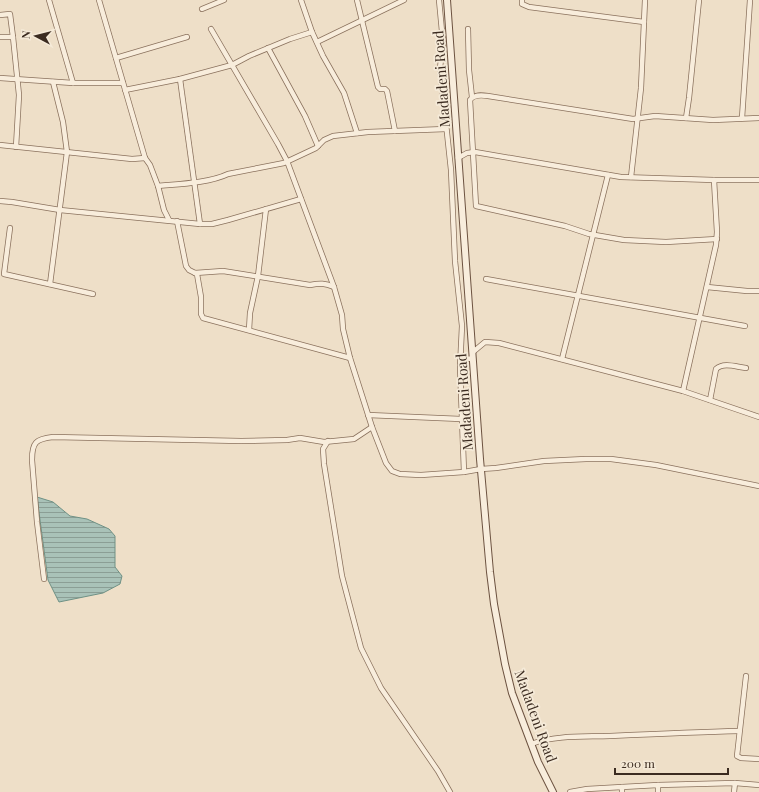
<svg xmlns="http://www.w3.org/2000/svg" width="759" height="792" font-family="'Playfair Display',serif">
<defs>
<pattern id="water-rules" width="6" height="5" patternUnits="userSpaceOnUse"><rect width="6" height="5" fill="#a9c2b8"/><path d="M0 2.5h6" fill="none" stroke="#8b9e95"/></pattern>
</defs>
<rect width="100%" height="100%" fill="#eedfc8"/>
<path fill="url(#water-rules)" stroke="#6f9185" d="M 37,497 L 53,502 L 70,516 L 87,519 L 109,529 L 115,536 L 115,567 L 122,576 L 120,584 L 103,593 L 59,602 L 48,580 Z"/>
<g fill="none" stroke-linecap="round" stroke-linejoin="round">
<g stroke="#8a715d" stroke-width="6">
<g id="street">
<path d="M 49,0 L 73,83"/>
<path d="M 99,0 L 145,158 L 150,165 L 158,186 L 164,210 L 169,220"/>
<path d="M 301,0 L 312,32 L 323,56 L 344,93 L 357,133"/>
<path d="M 357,0 L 378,87 L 380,89 L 385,89 L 387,91 L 395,131"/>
<path d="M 439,0 L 443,42 L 440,68 L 451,170 L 455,261 L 462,326 L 460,367 L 464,472"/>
<path d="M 522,0 L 522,4 L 529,7 L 644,22"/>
<path d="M 202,9 L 224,0"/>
<path d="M 0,15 L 10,14 L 13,37"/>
<path d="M 211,29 L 278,144 L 287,161 L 334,287 L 342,315 L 343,329 L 350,358 L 372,427 L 386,463 L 392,471 L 400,474 L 421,475 L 464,472 L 481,469 L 496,468 L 544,461 L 586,459 L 611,459 L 656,465 L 759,486"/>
<path d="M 468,29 L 469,70 L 472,97"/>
<path d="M 0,37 L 13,37 L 19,95 L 16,147"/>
<path d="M 317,42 L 404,0"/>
<path d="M 268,48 L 305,116 L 318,146"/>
<path d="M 116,58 L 187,37"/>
<path d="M 0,78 L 73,83 L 123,83"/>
<path d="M 180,79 L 200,224"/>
<path d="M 125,90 L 180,79 L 232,65 L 249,56 L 290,39 L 312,32"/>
<path d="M 686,118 L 689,98 L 699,0"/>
<path d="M 742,118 L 750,0"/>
<path d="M 0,145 L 132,159 L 145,158"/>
<path d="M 458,158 L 467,153 L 475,152 L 621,177 L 714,180 L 759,180"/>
<path d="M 631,177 L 641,88 L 645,0"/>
<path d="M 158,186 C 179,184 209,183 228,174 L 284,163 L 316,148 L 324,140 L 333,136 L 368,132 L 446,129"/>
<path d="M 0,201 L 12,202 L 60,210 L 200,224 L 212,224 L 228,220 L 301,199"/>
<path d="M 177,221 L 186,266 L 189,270 L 197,274 L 201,297 L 201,314 L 203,318 L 350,358"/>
<path d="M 10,228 L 4,274 L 93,294"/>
<path d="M 717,239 L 666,242 L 624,240 L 589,234 L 565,226 L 476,206 L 470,100 C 474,94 482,95 488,96 L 633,119 L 655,116 L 713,120 L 759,118"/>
<path d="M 195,273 L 223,271 L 310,285 C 320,283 325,283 334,287"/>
<path d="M 486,279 L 745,326"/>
<path d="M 50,284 L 67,152 L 63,122 L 53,82"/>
<path d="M 707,287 L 747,291 L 759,291"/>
<path d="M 249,330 L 250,313 L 258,276 L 266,209"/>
<path d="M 473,352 L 485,342 L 499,343 L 683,391 L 759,417"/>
<path d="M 460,358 L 473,359"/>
<path d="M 562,359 L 608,175"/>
<path d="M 683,391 L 716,245 L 717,232 L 714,180"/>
<path d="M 710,400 L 716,369 C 724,362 736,367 746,368"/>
<path d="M 368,415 L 461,419"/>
<path d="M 328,441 L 323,449 L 324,464 L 342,576 L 361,648 L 381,688 L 438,771 L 450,792"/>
<path d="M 44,579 L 37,522 L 32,460 C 32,442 36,439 53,437 L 241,441 L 287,440 L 300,438 L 324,442 L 354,439 L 372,427"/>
<path d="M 746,676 L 737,756 L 741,758 L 759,759"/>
<path d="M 531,744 C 557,735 583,737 610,736 C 653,734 696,732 739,731"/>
<path d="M 735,783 L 759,785"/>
<path d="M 658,785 L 735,783 L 734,792"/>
<path d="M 622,787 L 658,785 L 658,792"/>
<path d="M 570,792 L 587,789 L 622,787 L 622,792"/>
</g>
</g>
<g stroke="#6c5240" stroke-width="8">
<path id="secondary" d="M 447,0 L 480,459 L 490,572 L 494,604 L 505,664 L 512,693 L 538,762 L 553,792"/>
</g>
<use href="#street" stroke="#f8eddc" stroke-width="4.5"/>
<use href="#secondary" stroke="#f8eddc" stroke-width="6"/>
</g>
<g text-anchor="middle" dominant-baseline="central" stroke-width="3.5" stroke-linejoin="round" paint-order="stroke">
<g font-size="14" fill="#3b2b20" stroke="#f5ead8">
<text transform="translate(441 79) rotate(-94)">Madadeni Road</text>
<text transform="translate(464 402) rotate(-94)">Madadeni Road</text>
<text transform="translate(536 716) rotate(70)">Madadeni Road</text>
</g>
</g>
<g transform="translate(36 36) rotate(277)" stroke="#f5ead8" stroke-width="3" paint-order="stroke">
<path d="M0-3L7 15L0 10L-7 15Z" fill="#3b2b20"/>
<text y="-6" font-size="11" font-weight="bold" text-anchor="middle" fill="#3b2b20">N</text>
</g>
<path d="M615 768v6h113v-6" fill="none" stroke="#3b2b20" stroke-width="2"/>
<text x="621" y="768" font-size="12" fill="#3b2b20" stroke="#f5ead8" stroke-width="3" paint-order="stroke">200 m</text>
</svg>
